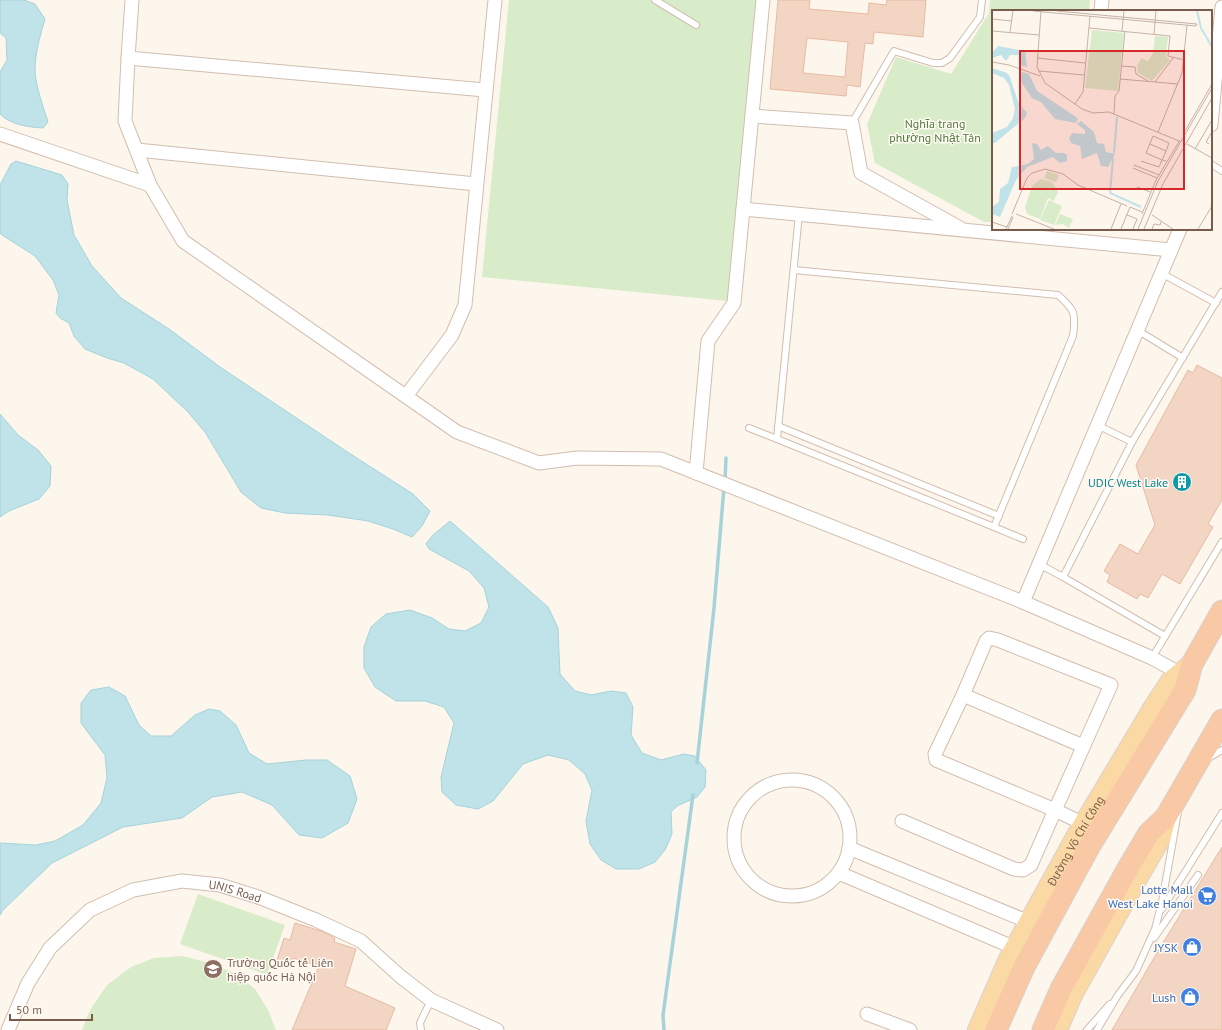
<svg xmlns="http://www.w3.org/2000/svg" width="1222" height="1030" font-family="'PT Sans',sans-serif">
<rect width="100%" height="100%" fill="#fdf6ec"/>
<g fill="#d8ecc9">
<path d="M 509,0 L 760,0 L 728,301 L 482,277 Z"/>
<path d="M 990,0 L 1090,0 L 1089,11 L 993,11 L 993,222 L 984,222 L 875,163 L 867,124 L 896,57 L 951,74 L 989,13 Z"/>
<path d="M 198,894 L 285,925 L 267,975 L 180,944 Z"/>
<path d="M 182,956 L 210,963 L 236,974 L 255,989 L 268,1010 L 276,1030 L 82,1030 L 90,1010 L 107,985 L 131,967 L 154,958 Z"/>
</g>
<g fill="#bfe3e8" stroke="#a5d3da">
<path d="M 0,0 L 24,0 L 35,4 L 45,19 C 40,36 35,53 35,71 C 35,84 44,109 48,122 L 43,128 C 28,127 11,125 0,114 L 0,72 L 7,60 L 6,38 L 0,33 Z"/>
<path d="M 16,161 L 62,175 L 68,184 L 67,200 L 74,235 L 92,266 L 121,298 L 169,329 L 220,367 L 349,453 L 413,494 L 430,511 L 422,526 L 412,537 L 393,529 L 368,521 L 328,515 L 285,513 L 261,508 L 241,492 L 205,432 L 187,411 L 153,379 L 124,363 L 107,358 L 85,349 L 74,336 L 69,323 L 60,318 L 56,313 L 59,295 L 53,280 L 35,256 L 2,235 L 0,233 L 0,185 L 11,164 Z"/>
<path d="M 0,414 L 18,435 L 38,450 L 51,466 L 50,486 L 39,499 L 9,511 L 0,517 Z"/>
<path d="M 450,521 L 548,607 L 558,628 L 559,653 L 560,674 L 575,691 L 591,695 L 611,691 L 626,693 L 633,707 L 631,735 L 642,753 L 661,760 L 684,754 L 695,756 L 706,770 L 705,787 L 697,797 L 677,806 L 671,812 L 672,834 L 665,850 L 655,862 L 639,869 L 616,869 L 601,860 L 590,844 L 586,821 L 592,790 L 585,774 L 569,760 L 548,755 L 523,764 L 493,801 L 478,809 L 456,805 L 442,792 L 441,777 L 454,723 L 444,707 L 425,701 L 396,701 L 375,687 L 364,668 L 364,647 L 371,627 L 386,614 L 410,610 L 432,618 L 449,629 L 465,631 L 481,623 L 489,607 L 484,588 L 469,571 L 429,549 L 426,544 L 433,535 Z"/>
<path d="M 109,687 L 125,696 L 139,725 L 151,736 L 171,736 L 195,715 L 209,709 L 220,711 L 236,725 L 249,753 L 267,764 L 306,760 L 327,760 L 350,776 L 357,799 L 348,823 L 322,838 L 299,835 L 272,805 L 242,792 L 212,797 L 182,818 L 123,827 L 52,863 L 3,910 L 0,915 L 0,843 L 36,845 L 55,841 L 83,825 L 101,803 L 107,778 L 105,755 L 81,723 L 81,703 L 91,690 Z"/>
</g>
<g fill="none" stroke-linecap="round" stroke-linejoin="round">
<g stroke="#a5d3da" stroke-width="3.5">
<path d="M 725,481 L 726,458"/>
<path d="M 697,763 L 714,608 L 724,487"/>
<path d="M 664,1030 L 663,1015 L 693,795"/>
</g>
</g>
<g fill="#f3d5c3" stroke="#e6bba3" fill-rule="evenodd">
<path d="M 778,0 L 810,0 L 809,9 L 868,14 L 869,3 L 886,5 L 887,0 L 926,0 L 923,37 L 874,32 L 873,44 L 865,43 L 860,87 L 847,85 L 846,96 L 770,89 ZM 807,38 L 848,42 L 845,77 L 803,73 Z"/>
<path d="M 1197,365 L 1222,378 L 1222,500 L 1208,524 L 1213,527 L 1180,584 L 1162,574 L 1148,598 L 1140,594 L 1137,599 L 1107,582 L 1110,575 L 1104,571 L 1120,544 L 1138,554 L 1155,525 L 1136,465 L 1188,370 L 1193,373 Z"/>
<path d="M 1222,847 L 1222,1030 L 1112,1030 L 1161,946 Z"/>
<path d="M 295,923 L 321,931 L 335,938 L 334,942 L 356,949 L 345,986 L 395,1008 L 386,1030 L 292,1030 L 319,966 L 293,958 L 291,965 L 277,960 L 284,938 L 290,940 Z"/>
</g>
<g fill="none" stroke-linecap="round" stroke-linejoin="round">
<g stroke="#d1beb0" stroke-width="8">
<g id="service">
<path d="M 655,0 L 696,25"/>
<path d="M 852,123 L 894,51 L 933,63 L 942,63 L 950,58 L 980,17 L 982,0"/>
<path d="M 1211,164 L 1222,171"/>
<path d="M 794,270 L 1058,295 C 1075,310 1076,313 1073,336 L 994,527 L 1023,539"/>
<path d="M 1161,273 L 1216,303"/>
<path d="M 1137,330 L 1183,358"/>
<path d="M 1097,425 L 1132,442"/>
<path d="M 778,426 L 999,516"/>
<path d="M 749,428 L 777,439 L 799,214"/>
<path d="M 777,439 L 994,527"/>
<path d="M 1039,564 L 1063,577"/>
<path d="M 1165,636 L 1063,577 L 1132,442 L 1222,292"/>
<path d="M 1152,658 L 1222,542"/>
<path d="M 1207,759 L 1222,750"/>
<path d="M 1162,909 L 1222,813"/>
<path d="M 1154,938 L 1198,875"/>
<path d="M 421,1030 L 420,1023 L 431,1000"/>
<path d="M 1087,1030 L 1110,1004"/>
<path d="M 1097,1030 L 1118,995 L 1136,971 L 1155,929 L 1162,902 L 1178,812"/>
</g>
</g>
<g stroke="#d1beb0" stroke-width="15">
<g id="minor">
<path d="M 132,0 L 128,58 L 125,121 L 150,185 L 183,241 L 457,432 L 539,463 L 577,458 L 661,459 L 1023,602 L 1152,658 L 1181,674"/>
<path d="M 1101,11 L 1102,0"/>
<path d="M 128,58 L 485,90"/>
<path d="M 752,116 L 852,123 L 861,173 L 960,228"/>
<path d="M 1211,125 L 1222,7"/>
<path d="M 0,134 L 150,185"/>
<path d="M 137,150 L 476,184"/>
<path d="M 743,209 L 1171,250"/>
<path d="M 406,396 L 452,335 L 465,305 L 495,0"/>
<path d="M 696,473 L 708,341 L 734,303 L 763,0"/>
<path d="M 1023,602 L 1180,229"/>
<path d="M 963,695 L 1083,746"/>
<circle cx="792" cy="838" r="58"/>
<path d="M 902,821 L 1014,869 L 1023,870 L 1031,865 C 1057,805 1084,745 1111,685 L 998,640 L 989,638 L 986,641 L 963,695 L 935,754 L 936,760 L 1055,810 L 1084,824"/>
<path d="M 849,848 L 1029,922"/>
<path d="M 839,873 L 1015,948"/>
<path d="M 867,1014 L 910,1030"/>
<path id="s1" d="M 8,1030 L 28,983 L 50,948 L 90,910 L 133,890 L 182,881 L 220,885 L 261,898 L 316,920 L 361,941 L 401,977 L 431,1000 L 497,1030"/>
</g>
</g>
<g stroke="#dad1cd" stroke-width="22">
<g id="primary">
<path id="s2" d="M 978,1030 L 1009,959 L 1075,839 L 1154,707 L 1171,681 L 1192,664"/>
<path d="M 1057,1030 L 1072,995 L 1138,877 L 1160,839 L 1166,817"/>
</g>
</g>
<g stroke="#dad1cd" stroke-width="23">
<g id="trunk">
<path d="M 996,1030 L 1024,967 L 1089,847 L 1185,690 L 1192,664 L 1222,611"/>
<path d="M 1043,1030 L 1061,989 L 1127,870 L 1149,833 L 1166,817 L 1222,720"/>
</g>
</g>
<use href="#service" stroke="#fff" stroke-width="6"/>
<use href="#minor" stroke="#fff" stroke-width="13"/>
<use href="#primary" stroke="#fbd9a5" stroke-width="20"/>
<use href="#trunk" stroke="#f9c8a4" stroke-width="21"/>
</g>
<defs>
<g id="building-disc" transform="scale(1)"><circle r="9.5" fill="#0f9aa8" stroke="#fffaf3"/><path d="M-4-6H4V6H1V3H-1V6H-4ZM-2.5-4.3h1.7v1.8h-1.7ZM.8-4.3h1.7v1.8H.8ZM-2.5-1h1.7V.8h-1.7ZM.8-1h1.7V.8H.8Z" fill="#fff"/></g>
<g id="supermarket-disc" transform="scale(1)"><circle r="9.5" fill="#3f7fe0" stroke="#fffaf3"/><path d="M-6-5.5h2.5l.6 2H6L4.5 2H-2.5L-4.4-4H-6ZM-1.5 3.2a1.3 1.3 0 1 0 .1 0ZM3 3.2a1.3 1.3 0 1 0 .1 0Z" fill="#fff"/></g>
<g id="shop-disc" transform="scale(1)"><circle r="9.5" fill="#3f7fe0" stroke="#fffaf3"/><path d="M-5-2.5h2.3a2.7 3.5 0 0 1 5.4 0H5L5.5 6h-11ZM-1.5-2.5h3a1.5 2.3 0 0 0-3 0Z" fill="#fff"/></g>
<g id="school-disc" transform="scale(1)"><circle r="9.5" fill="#8d6e63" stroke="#fffaf3"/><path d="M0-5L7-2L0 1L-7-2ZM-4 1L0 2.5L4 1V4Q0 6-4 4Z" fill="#fff"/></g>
</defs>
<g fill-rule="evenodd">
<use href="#building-disc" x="1182" y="482"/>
<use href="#supermarket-disc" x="1207" y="896"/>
<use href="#shop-disc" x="1192" y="947"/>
<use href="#school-disc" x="213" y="969"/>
<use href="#shop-disc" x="1190" y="997"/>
</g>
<g text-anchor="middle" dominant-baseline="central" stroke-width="3" stroke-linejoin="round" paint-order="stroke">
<g font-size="12" fill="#537a41" stroke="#fffaf3">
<text x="935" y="123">Nghĩa trang<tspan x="935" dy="14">phường Nhật Tân</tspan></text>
</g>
<g font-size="12" fill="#0d838f" stroke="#fffaf3" text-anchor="end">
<text x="1168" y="482">UDIC West Lake</text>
</g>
<g font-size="12" fill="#7a5c4d" stroke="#fffaf3">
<text stroke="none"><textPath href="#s2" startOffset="213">Đường Võ Chí Công</textPath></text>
<text stroke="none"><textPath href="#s1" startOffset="299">UNIS Road</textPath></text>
</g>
<g font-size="12" fill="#366cbe" stroke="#fffaf3" text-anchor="end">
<text x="1193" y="889">Lotte Mall<tspan x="1193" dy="14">West Lake Hanoi</tspan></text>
<text x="1178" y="947">JYSK</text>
<text x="1176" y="997">Lush</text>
</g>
<g font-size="12" fill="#785e54" stroke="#fffaf3" text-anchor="start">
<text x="227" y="962">Trường Quốc tế Liên<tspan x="227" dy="14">hiệp quốc Hà Nội</tspan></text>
</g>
</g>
<g transform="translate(992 10)">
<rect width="220" height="220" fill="#fdf6ec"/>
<path d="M 100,20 L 132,23 L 126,81 L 93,78 ZM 163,26 L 176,27 L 174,46 L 178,50 L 160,71 L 146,63 L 145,57 L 149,48 L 156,51 L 161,43 ZM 55,161 L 67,165 L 64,172 L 52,168 ZM 49,169 L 60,172 L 66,182 L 62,191 L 56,188 L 48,209 L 35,204 L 33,197 L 40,176 ZM 57,190 L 70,196 L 62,215 L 48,210 ZM 68,204 L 81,209 L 77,218 L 71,214 L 63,215 Z" fill="#d8ecc9"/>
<path d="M 6,36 L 33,41 L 35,57 L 27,55 L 27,45 L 18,45 L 14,51 L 9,45 L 0,48 L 0,43 ZM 0,58 L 15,63 L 18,67 L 26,92 L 35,103 L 33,108 L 3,133 L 0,133 L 0,123 L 15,117 L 21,108 L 23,99 L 17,75 L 12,68 L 0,63 ZM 30,62 L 37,64 L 45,81 L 84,107 L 86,109 L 84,113 L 63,109 L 49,92 L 40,88 L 27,69 ZM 89,111 L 102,122 L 105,133 L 112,134 L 114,142 L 123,144 L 116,157 L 109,156 L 105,143 L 90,149 L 88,136 L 79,133 L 77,128 L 80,123 L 93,124 L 93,120 L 85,114 ZM 40,133 L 45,134 L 49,140 L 56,136 L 64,143 L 72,143 L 75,145 L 75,151 L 68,153 L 61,147 L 35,157 L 24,170 L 8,207 L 0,204 L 0,197 L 7,192 L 8,179 L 16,173 L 20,157 L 36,154 L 42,149 Z" fill="#bfe3e8"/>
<path fill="none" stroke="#bfe3e8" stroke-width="2" d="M 205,1 L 209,18 L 220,37M 122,143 L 125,107M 121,148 L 118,183 L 149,197"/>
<path fill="none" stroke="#c5b3a7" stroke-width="1" d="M 41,1 L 204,16 L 205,14 L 65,1M 49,1 L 45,57 L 53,73 L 90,99 L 101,103 L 117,102 L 187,131M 0,9 L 20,11M 97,18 L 178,26 L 176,46 L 192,50M 0,21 L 47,25M 130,21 L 132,1M 18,22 L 21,1M 162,24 L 164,1M 45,48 L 93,53M 0,52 L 17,55 L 48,66M 129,56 L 143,57 L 144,64 L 156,71M 47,61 L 92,65M 128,69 L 186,74M 163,72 L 181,48M 83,94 L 91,82 L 98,6M 122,104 L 123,86 L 127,81 L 133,21M 193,121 L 220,74M 166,122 L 190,63 L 195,15M 158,134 L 174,141M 195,134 L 220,148M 217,134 L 214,132 L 220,122M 203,139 L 220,110M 149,151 L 167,157 L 170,150 L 174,141 L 177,133 L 161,126 L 154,143 L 170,150 L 174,151M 142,155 L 167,165M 141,158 L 165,168M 145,177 L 158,182M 20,204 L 35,168 L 40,163 L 53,159 L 71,164 L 86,175 L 135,196M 24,204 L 62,219M 150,204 L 164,170 L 188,130M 135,205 L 145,209 L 141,219M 160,205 L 181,219M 0,212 L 15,217M 14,219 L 20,206M 16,219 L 21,207M 119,219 L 129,194M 129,219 L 138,197 L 150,202M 146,219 L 166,171 L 220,78M 152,219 L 171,174 L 220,88M 160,219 L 162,214 L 168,215 L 169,212M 206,219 L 220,196"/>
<path fill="#d62828" fill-opacity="0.15" stroke="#d62828" stroke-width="2" d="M 28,41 L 192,41 L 192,179 L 28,179 Z"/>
<rect width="220" height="220" fill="none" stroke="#7a5c4d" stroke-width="2"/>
</g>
<path d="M10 1014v6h82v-6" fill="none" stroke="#7a5c4d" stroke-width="2"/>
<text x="16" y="1014" font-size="12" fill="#7a5c4d" stroke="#fffaf3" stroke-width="3" paint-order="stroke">50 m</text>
</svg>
